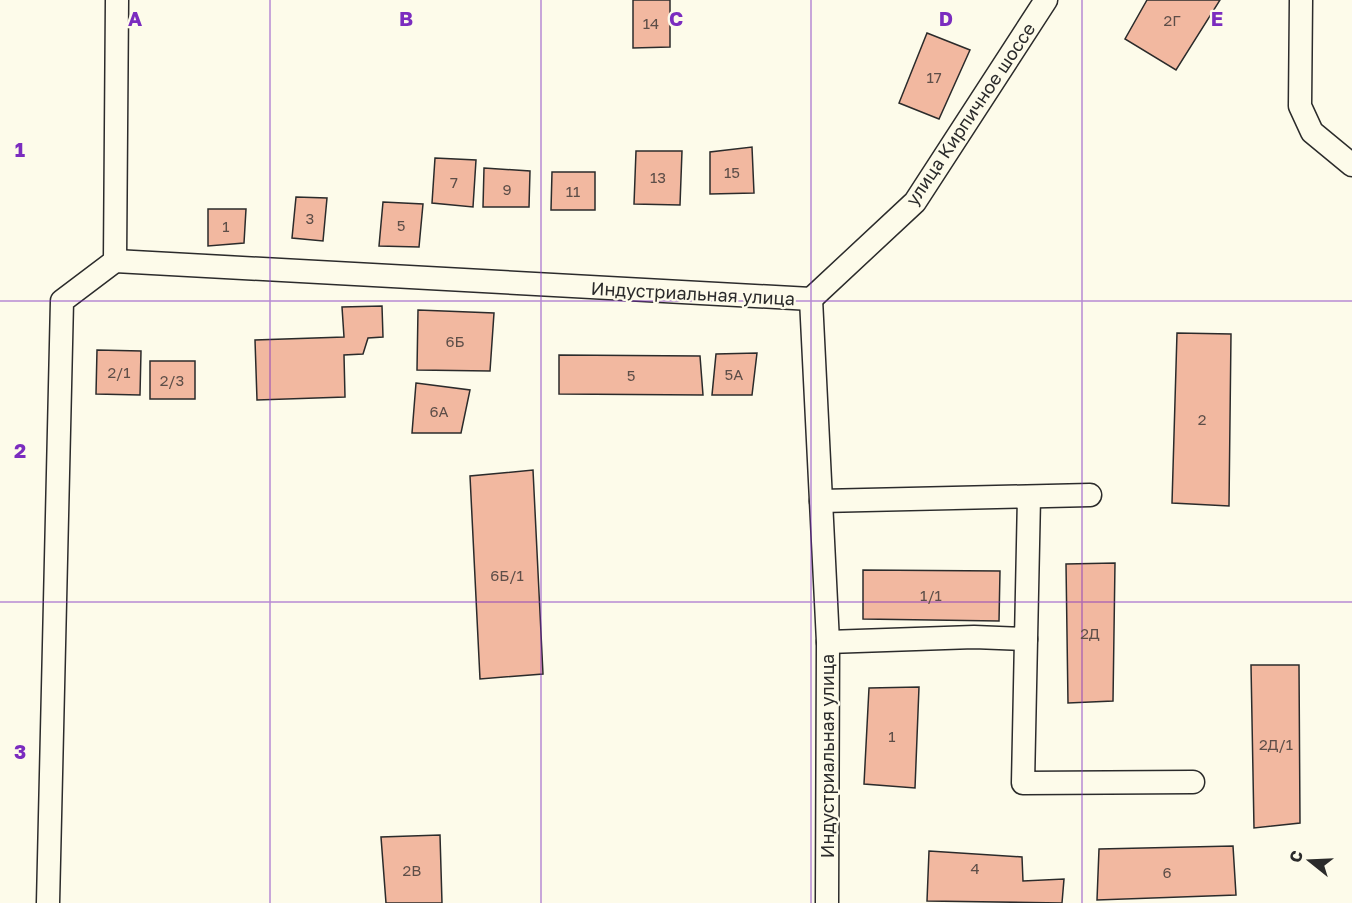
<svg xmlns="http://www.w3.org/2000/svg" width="1352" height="903" font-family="'Golos Text',sans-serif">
<rect width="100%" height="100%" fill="#fdfbea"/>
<g fill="#f2b8a0" stroke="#2b2b2b" stroke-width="1.5">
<path d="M 633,0 L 670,0 L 670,47 L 633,48 Z"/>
<path d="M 1147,0 L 1220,0 L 1176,70 L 1125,39 Z"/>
<path d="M 927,33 L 970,50 L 939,119 L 899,103 Z"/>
<path d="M 752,147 L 754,193 L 710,194 L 710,152 Z"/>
<path d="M 636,151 L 682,151 L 680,205 L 634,204 Z"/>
<path d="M 435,158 L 476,160 L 473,207 L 432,203 Z"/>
<path d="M 484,168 L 530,171 L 529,207 L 483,207 Z"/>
<path d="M 552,172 L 595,172 L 595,210 L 551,210 Z"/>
<path d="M 296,197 L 327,198 L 323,241 L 292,238 Z"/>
<path d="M 383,202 L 423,204 L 419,247 L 379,246 Z"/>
<path d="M 208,209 L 246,209 L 244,243 L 208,246 Z"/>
<path d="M 382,306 L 383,337 L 368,338 L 363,354 L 344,355 L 345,397 L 257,400 L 255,340 L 344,337 L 342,307 Z"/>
<path d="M 418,310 L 494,313 L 490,371 L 417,370 Z"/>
<path d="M 1177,333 L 1231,334 L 1229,506 L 1172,503 Z"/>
<path d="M 97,350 L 141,351 L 140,395 L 96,394 Z"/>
<path d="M 757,353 L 752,395 L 712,395 L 716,354 Z"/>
<path d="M 559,355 L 700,356 L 703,395 L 559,394 Z"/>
<rect x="150" y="361" width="45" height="38"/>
<path d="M 416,383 L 470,390 L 461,433 L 412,433 Z"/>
<path d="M 533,470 L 543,674 L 480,679 L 470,476 Z"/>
<path d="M 1115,563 L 1113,701 L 1068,703 L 1066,564 Z"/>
<path d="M 863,570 L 1000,571 L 999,621 L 863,619 Z"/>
<path d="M 1251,665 L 1299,665 L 1300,823 L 1254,828 Z"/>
<path d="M 919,687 L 915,788 L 864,784 L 869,688 Z"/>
<path d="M 440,835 L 442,903 L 386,903 L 381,837 Z"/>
<path d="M 1233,846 L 1236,895 L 1097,900 L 1099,849 Z"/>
<path d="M 929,851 L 1022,857 L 1023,881 L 1064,879 L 1062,903 L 927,901 Z"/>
</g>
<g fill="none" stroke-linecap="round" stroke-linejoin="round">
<g stroke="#2b2b2b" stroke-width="25">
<g id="minor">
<path d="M 1301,0 L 1300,106 L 1312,132 L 1352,165"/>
<path d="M 115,261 L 811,299"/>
<path d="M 811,299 L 828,642 L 827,903"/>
<path d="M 811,299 L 915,202 L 1046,0"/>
<path d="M 821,501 L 1090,495"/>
<path d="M 1026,639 L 1023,783 L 1193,782"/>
<path d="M 828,642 L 974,637 L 1026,639 L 1029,497"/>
<path d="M 48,903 L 62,301 L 115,261 L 117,0"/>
</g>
</g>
<use href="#minor" stroke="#fdfbea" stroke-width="22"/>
</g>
<path fill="none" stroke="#7b2cbf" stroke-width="1.5" stroke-opacity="0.55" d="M 270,0 L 270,903M 541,0 L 541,903M 811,0 L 811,903M 1082,0 L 1082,903M 0,301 L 1352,301M 0,602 L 1352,602"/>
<g text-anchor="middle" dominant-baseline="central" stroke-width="4.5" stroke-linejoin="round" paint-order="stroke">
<g font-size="15" fill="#5d4e48">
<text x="1172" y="20">2Г</text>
<text x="651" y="23">14</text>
<text x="934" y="77">17</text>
<text x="732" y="172">15</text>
<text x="658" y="177">13</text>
<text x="454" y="182">7</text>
<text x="507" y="189">9</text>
<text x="573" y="191">11</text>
<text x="310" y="218">3</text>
<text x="401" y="225">5</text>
<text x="226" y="226">1</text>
<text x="455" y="341">6Б</text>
<text x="119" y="372">2/1</text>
<text x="734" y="374">5А</text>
<text x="631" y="375">5</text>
<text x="172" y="380">2/3</text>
<text x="439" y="411">6А</text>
<text x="1202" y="419">2</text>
<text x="507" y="575">6Б/1</text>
<text x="931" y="595">1/1</text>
<text x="1090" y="633">2Д</text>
<text x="892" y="736">1</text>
<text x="1276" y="744">2Д/1</text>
<text x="975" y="868">4</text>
<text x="412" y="870">2В</text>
<text x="1167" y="872">6</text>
</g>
<g font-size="18" fill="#2b2b2b" stroke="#fdfbea">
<text transform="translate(970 114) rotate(-56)">улица Кирпичное шоссе</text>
<text transform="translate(693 293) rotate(3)">Индустриальная улица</text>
<text transform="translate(827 756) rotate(-90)">Индустриальная улица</text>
</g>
</g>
<g font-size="20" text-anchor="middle" font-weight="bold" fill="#7b2cbf" stroke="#fdfbea" stroke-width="4.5" stroke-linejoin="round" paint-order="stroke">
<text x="135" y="26">A</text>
<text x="406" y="26">B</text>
<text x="676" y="26">C</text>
<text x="946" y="26">D</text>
<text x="1217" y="26">E</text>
<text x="20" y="157">1</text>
<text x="20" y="458">2</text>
<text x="20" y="759">3</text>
</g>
<g transform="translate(1310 861) rotate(288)" stroke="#fdfbea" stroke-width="4.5" paint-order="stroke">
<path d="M0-4.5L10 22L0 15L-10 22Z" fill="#2b2b2b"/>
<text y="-9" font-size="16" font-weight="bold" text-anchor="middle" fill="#2b2b2b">С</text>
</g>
</svg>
